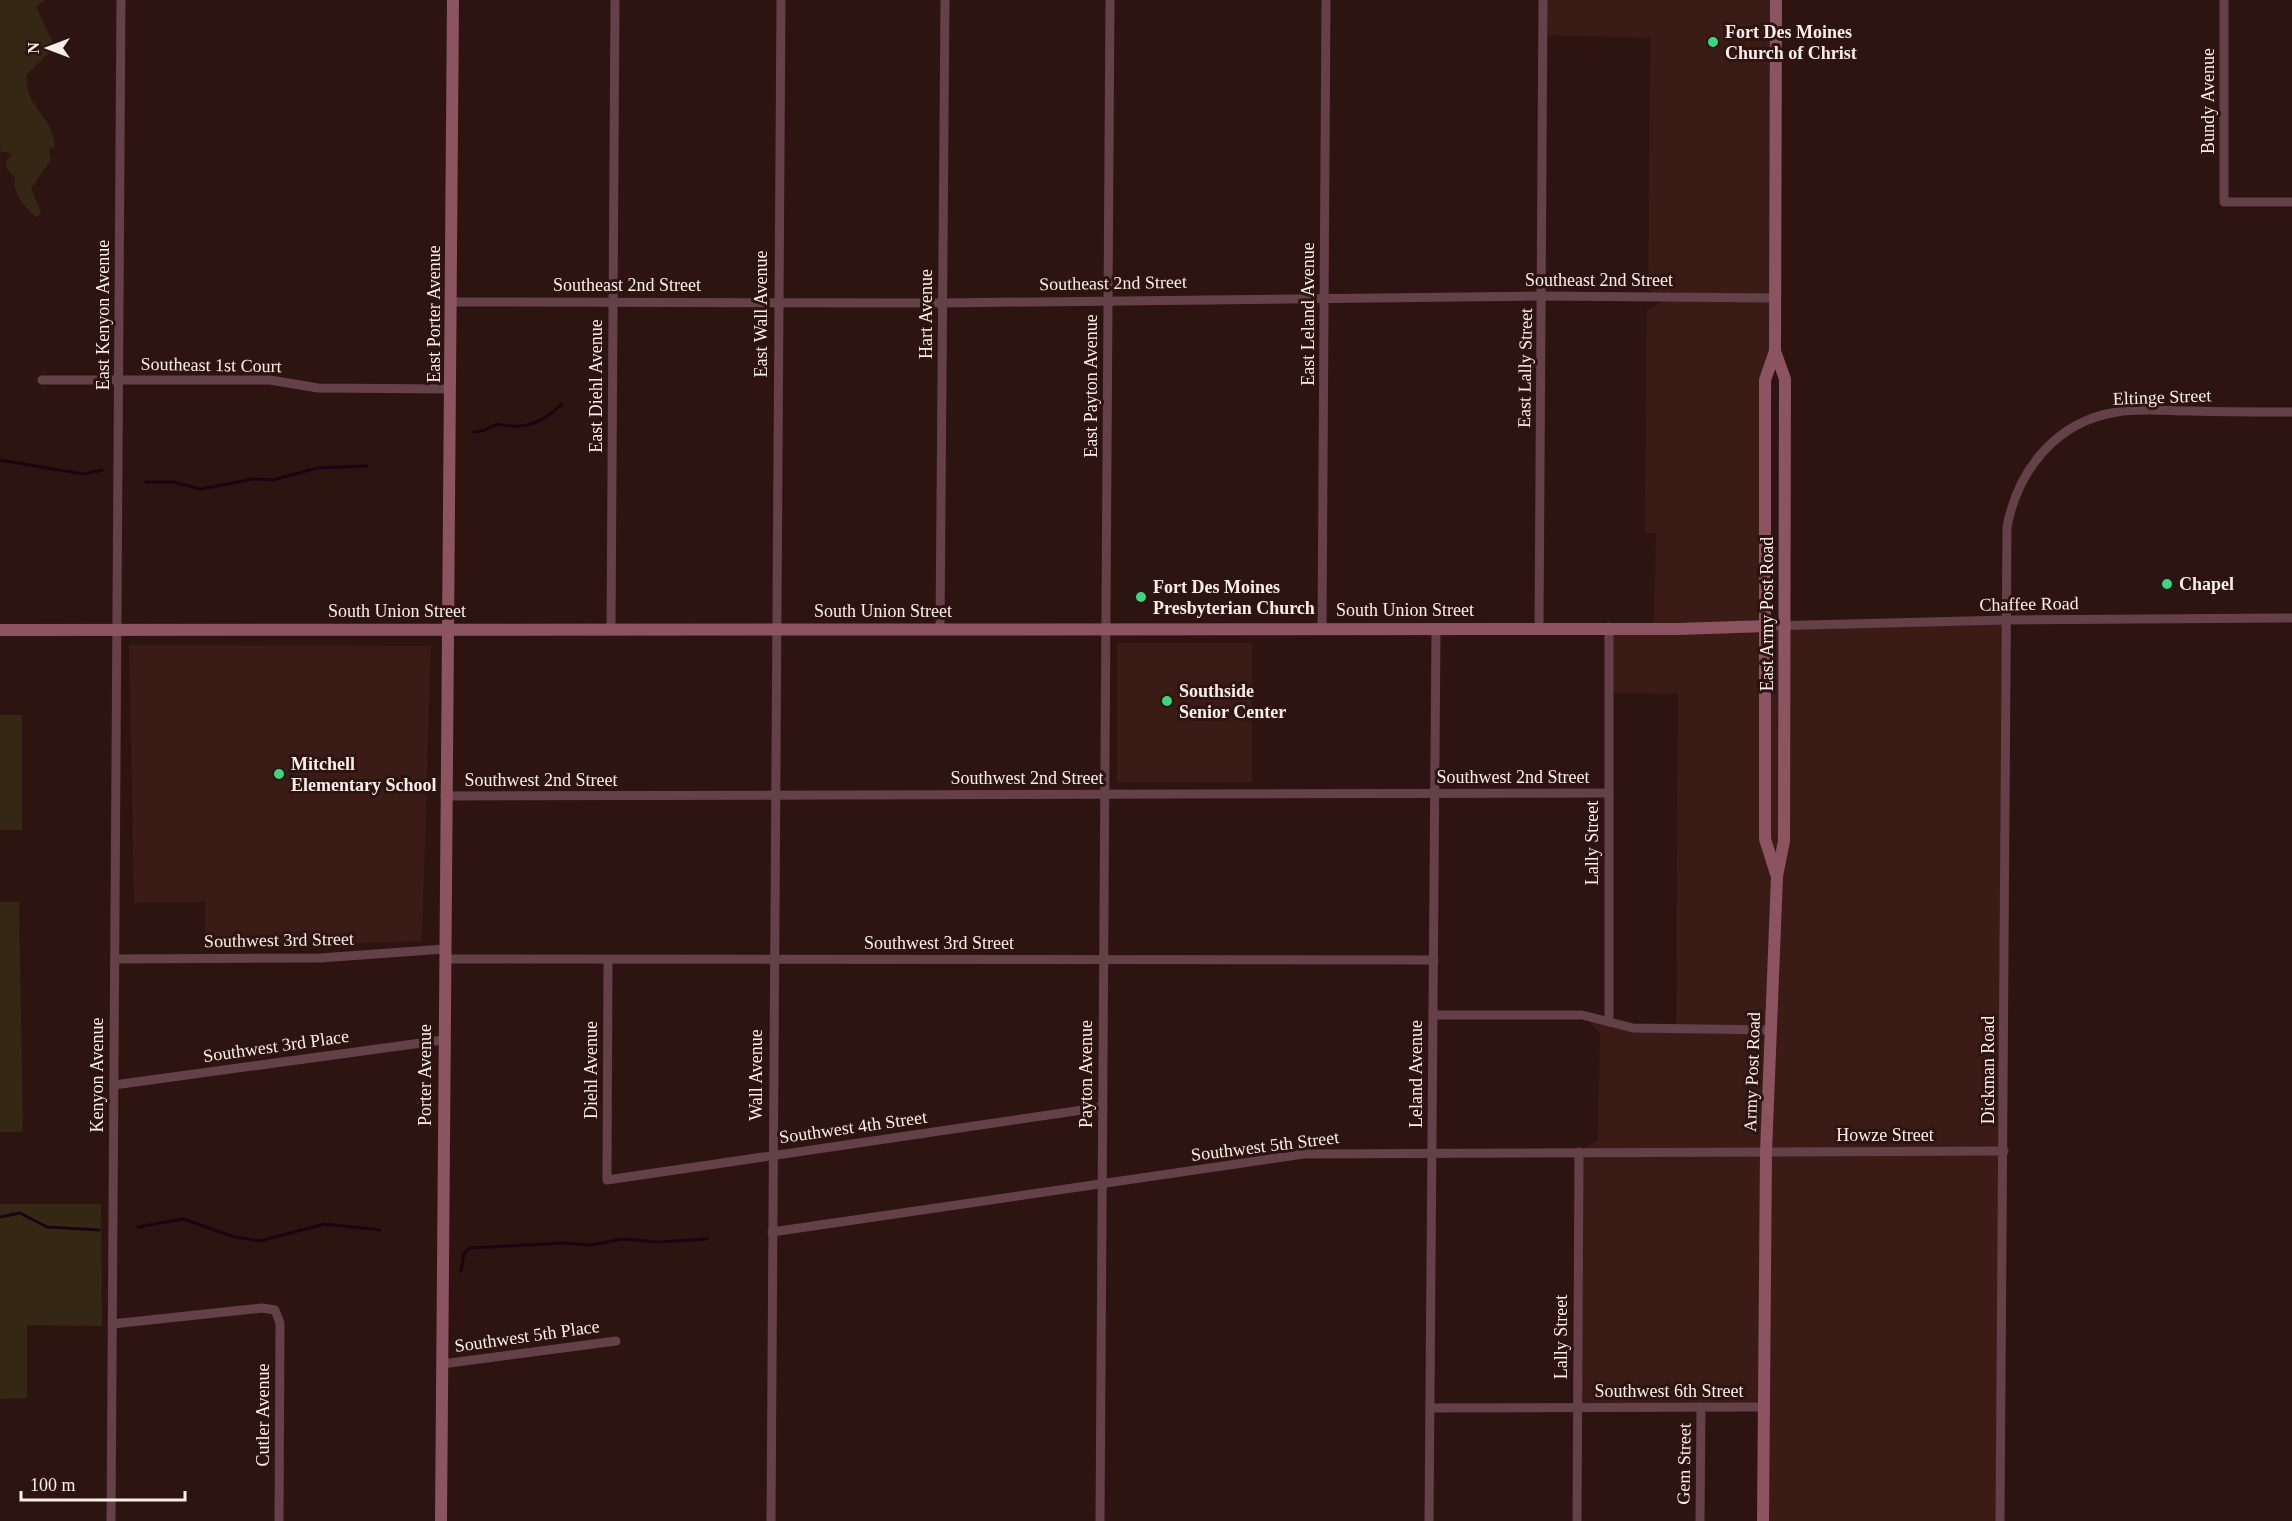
<svg xmlns="http://www.w3.org/2000/svg" width="2292" height="1521" font-family="Georgia,serif">
<rect width="100%" height="100%" fill="#2d1410"/>
<g fill="#3b1b16">
<path d="M 1543,0 L 1776,0 L 1774,298 L 1766,626 L 2007,620 L 2000,1521 L 1763,1521 L 1765,1407 L 1578,1407 L 1579,1152 L 1598,1140 L 1600,1033 L 1582,1015 L 1633,1028 L 1676,1028 L 1678,694 L 1609,693 L 1609,627 L 1654,628 L 1656,533 L 1645,533 L 1647,310 L 1671,297 L 1648,290 L 1650,38 L 1543,35 Z"/>
<rect x="1117" y="643" width="135" height="139"/>
<path d="M 129,645 L 431,646 L 422,941 L 205,949 L 205,902 L 134,903 Z"/>
</g>
<g fill="#342814">
<path d="M 0,0 L 45,0 L 36,7 L 55,47 L 27,74 C 24,110 51,110 55,147 L 49,150 L 51,160 L 31,188 L 41,213 L 37,217 C 25,209 12,192 15,177 L 7,169 L 6,162 L 12,154 L 0,151 Z"/>
<rect x="0" y="715" width="22" height="115"/>
<path d="M 0,902 L 19,902 L 23,1132 L 0,1132 Z"/>
<path d="M 0,1204 L 101,1204 L 102,1326 L 27,1325 L 27,1398 L 0,1399 Z"/>
</g>
<g fill="none" stroke-linecap="round" stroke-linejoin="round">
<g stroke="#1c0415" stroke-width="3">
<path d="M 473,432 L 482,431 L 497,424 C 524,430 542,424 562,404"/>
<path d="M 0,460 L 83,474 L 103,470"/>
<path d="M 146,482 L 173,482 L 201,489 L 253,479 L 273,480 L 317,468 L 367,466"/>
<path d="M 0,1217 L 20,1213 L 47,1227 L 99,1230"/>
<path d="M 138,1227 L 183,1219 L 235,1237 L 259,1241 L 325,1224 L 380,1230"/>
<path d="M 461,1271 L 464,1253 L 471,1248 L 563,1243 L 591,1245 L 623,1239 L 658,1242 L 707,1239"/>
</g>
<g stroke="#644048" stroke-width="9">
<path d="M 2224,0 L 2224,202 L 2292,202"/>
<path d="M 452,302 L 942,303 L 1542,296 L 1774,298"/>
<path d="M 42,380 L 270,380 L 318,388 L 451,389"/>
<path d="M 1766,626 L 2007,620 L 2292,618"/>
<path d="M 1539,627 L 1543,0"/>
<path d="M 1609,627 L 1609,1022"/>
<path d="M 1322,628 L 1326,0"/>
<path d="M 611,629 L 615,0"/>
<path d="M 940,629 L 945,0"/>
<path d="M 445,796 L 1609,793"/>
<path d="M 115,959 L 320,958 L 445,949"/>
<path d="M 445,959 L 1434,960"/>
<path d="M 608,959 L 607,1180 L 1103,1107"/>
<path d="M 1433,1015 L 1582,1015 L 1633,1028 L 1772,1030"/>
<path d="M 114,1085 L 443,1040"/>
<path d="M 772,1232 L 1304,1154 L 2004,1151"/>
<path d="M 112,1324 L 262,1308 L 275,1310 L 280,1323 L 279,1521"/>
<path d="M 442,1364 L 616,1341"/>
<path d="M 1430,1408 L 1765,1407"/>
<path d="M 111,1521 L 121,0"/>
<path d="M 771,1521 L 781,0"/>
<path d="M 1100,1521 L 1110,0"/>
<path d="M 1429,1521 L 1436,628"/>
<path d="M 1577,1521 L 1579,1152"/>
<path d="M 1700,1521 L 1701,1407"/>
<path d="M 2000,1521 L 2007,527 C 2018,469 2057,421 2117,412 C 2141,408 2166,411 2191,411 C 2224,412 2258,412 2292,412"/>
</g>
<g stroke="#8b5460" stroke-width="12">
<path d="M 1775,351 L 1785,379 L 1784,841 L 1777,876"/>
<path d="M 0,630 L 1679,629 L 1766,626"/>
<path d="M 441,1521 L 453,0"/>
<path d="M 1763,1521 L 1766,1152 L 1777,877 L 1765,839 L 1765,380 L 1775,351 L 1776,0"/>
</g>
</g>
<g fill="#38d880" stroke="#2d1410" stroke-width="2">
<circle cx="1713" cy="42" r="6"/>
<circle cx="2167" cy="584" r="6"/>
<circle cx="1141" cy="597" r="6"/>
<circle cx="1167" cy="701" r="6"/>
<circle cx="279" cy="774" r="6"/>
</g>
<g text-anchor="middle" dominant-baseline="central" stroke-width="6" stroke-linejoin="round" paint-order="stroke">
<g font-size="18" font-weight="bold" fill="#fdeeeb" stroke="#2d1410" text-anchor="start">
<text x="1725" y="32">Fort Des Moines<tspan x="1725" dy="21">Church of Christ</tspan></text>
<text x="2179" y="584">Chapel</text>
<text x="1153" y="587">Fort Des Moines<tspan x="1153" dy="21">Presbyterian Church</tspan></text>
<text x="1179" y="691">Southside<tspan x="1179" dy="21">Senior Center</tspan></text>
<text x="291" y="764">Mitchell<tspan x="291" dy="21">Elementary School</tspan></text>
</g>
<g font-size="18" fill="#fdeeeb" stroke="#2d1410">
<text transform="translate(2208 101) rotate(-90)">Bundy Avenue</text>
<text x="1599" y="280">Southeast 2nd Street</text>
<text transform="translate(1113 283) rotate(-1)">Southeast 2nd Street</text>
<text x="627" y="285">Southeast 2nd Street</text>
<text transform="translate(434 314) rotate(-90)">East Porter Avenue</text>
<text transform="translate(761 314) rotate(-90)">East Wall Avenue</text>
<text transform="translate(926 314) rotate(-90)">Hart Avenue</text>
<text transform="translate(1308 314) rotate(-90)">East Leland Avenue</text>
<text transform="translate(103 315) rotate(-90)">East Kenyon Avenue</text>
<text transform="translate(211 365) rotate(1)">Southeast 1st Court</text>
<text transform="translate(1525 368) rotate(-89)">East Lally Street</text>
<text transform="translate(596 386) rotate(-90)">East Diehl Avenue</text>
<text transform="translate(1091 386) rotate(-90)">East Payton Avenue</text>
<text transform="translate(2162 397) rotate(-2)">Eltinge Street</text>
<text transform="translate(2029 604) rotate(-1)">Chaffee Road</text>
<text x="1405" y="610">South Union Street</text>
<text x="397" y="611">South Union Street</text>
<text x="883" y="611">South Union Street</text>
<text transform="translate(1767 614) rotate(-90)">East Army Post Road</text>
<text x="1513" y="777">Southwest 2nd Street</text>
<text x="1027" y="778">Southwest 2nd Street</text>
<text x="541" y="780">Southwest 2nd Street</text>
<text transform="translate(1592 843) rotate(-90)">Lally Street</text>
<text transform="translate(279 940) rotate(-1)">Southwest 3rd Street</text>
<text x="939" y="943">Southwest 3rd Street</text>
<text transform="translate(276 1046) rotate(-8)">Southwest 3rd Place</text>
<text transform="translate(591 1070) rotate(-90)">Diehl Avenue</text>
<text transform="translate(1988 1070) rotate(-90)">Dickman Road</text>
<text transform="translate(1752 1072) rotate(-88)">Army Post Road</text>
<text transform="translate(1086 1074) rotate(-90)">Payton Avenue</text>
<text transform="translate(1416 1074) rotate(-90)">Leland Avenue</text>
<text transform="translate(97 1075) rotate(-90)">Kenyon Avenue</text>
<text transform="translate(425 1075) rotate(-90)">Porter Avenue</text>
<text transform="translate(756 1075) rotate(-90)">Wall Avenue</text>
<text transform="translate(853 1127) rotate(-8)">Southwest 4th Street</text>
<text x="1885" y="1135">Howze Street</text>
<text transform="translate(1265 1146) rotate(-7)">Southwest 5th Street</text>
<text transform="translate(527 1336) rotate(-8)">Southwest 5th Place</text>
<text transform="translate(1561 1337) rotate(-90)">Lally Street</text>
<text x="1669" y="1391">Southwest 6th Street</text>
<text transform="translate(263 1415) rotate(-90)">Cutler Avenue</text>
<text transform="translate(1684 1464) rotate(-89)">Gem Street</text>
</g>
</g>
<g transform="translate(48 48) rotate(270)" stroke="#2d1410" stroke-width="4.5" paint-order="stroke">
<path d="M0-4.5L10 22L0 15L-10 22Z" fill="#fdeeeb"/>
<text y="-9" font-size="16" font-weight="bold" text-anchor="middle" fill="#fdeeeb">N</text>
</g>
<path d="M21 1491v9h164v-9" fill="none" stroke="#fdeeeb" stroke-width="3"/>
<text x="30" y="1491" font-size="18" fill="#fdeeeb" stroke="#2d1410" stroke-width="4.5" paint-order="stroke">100 m</text>
</svg>
